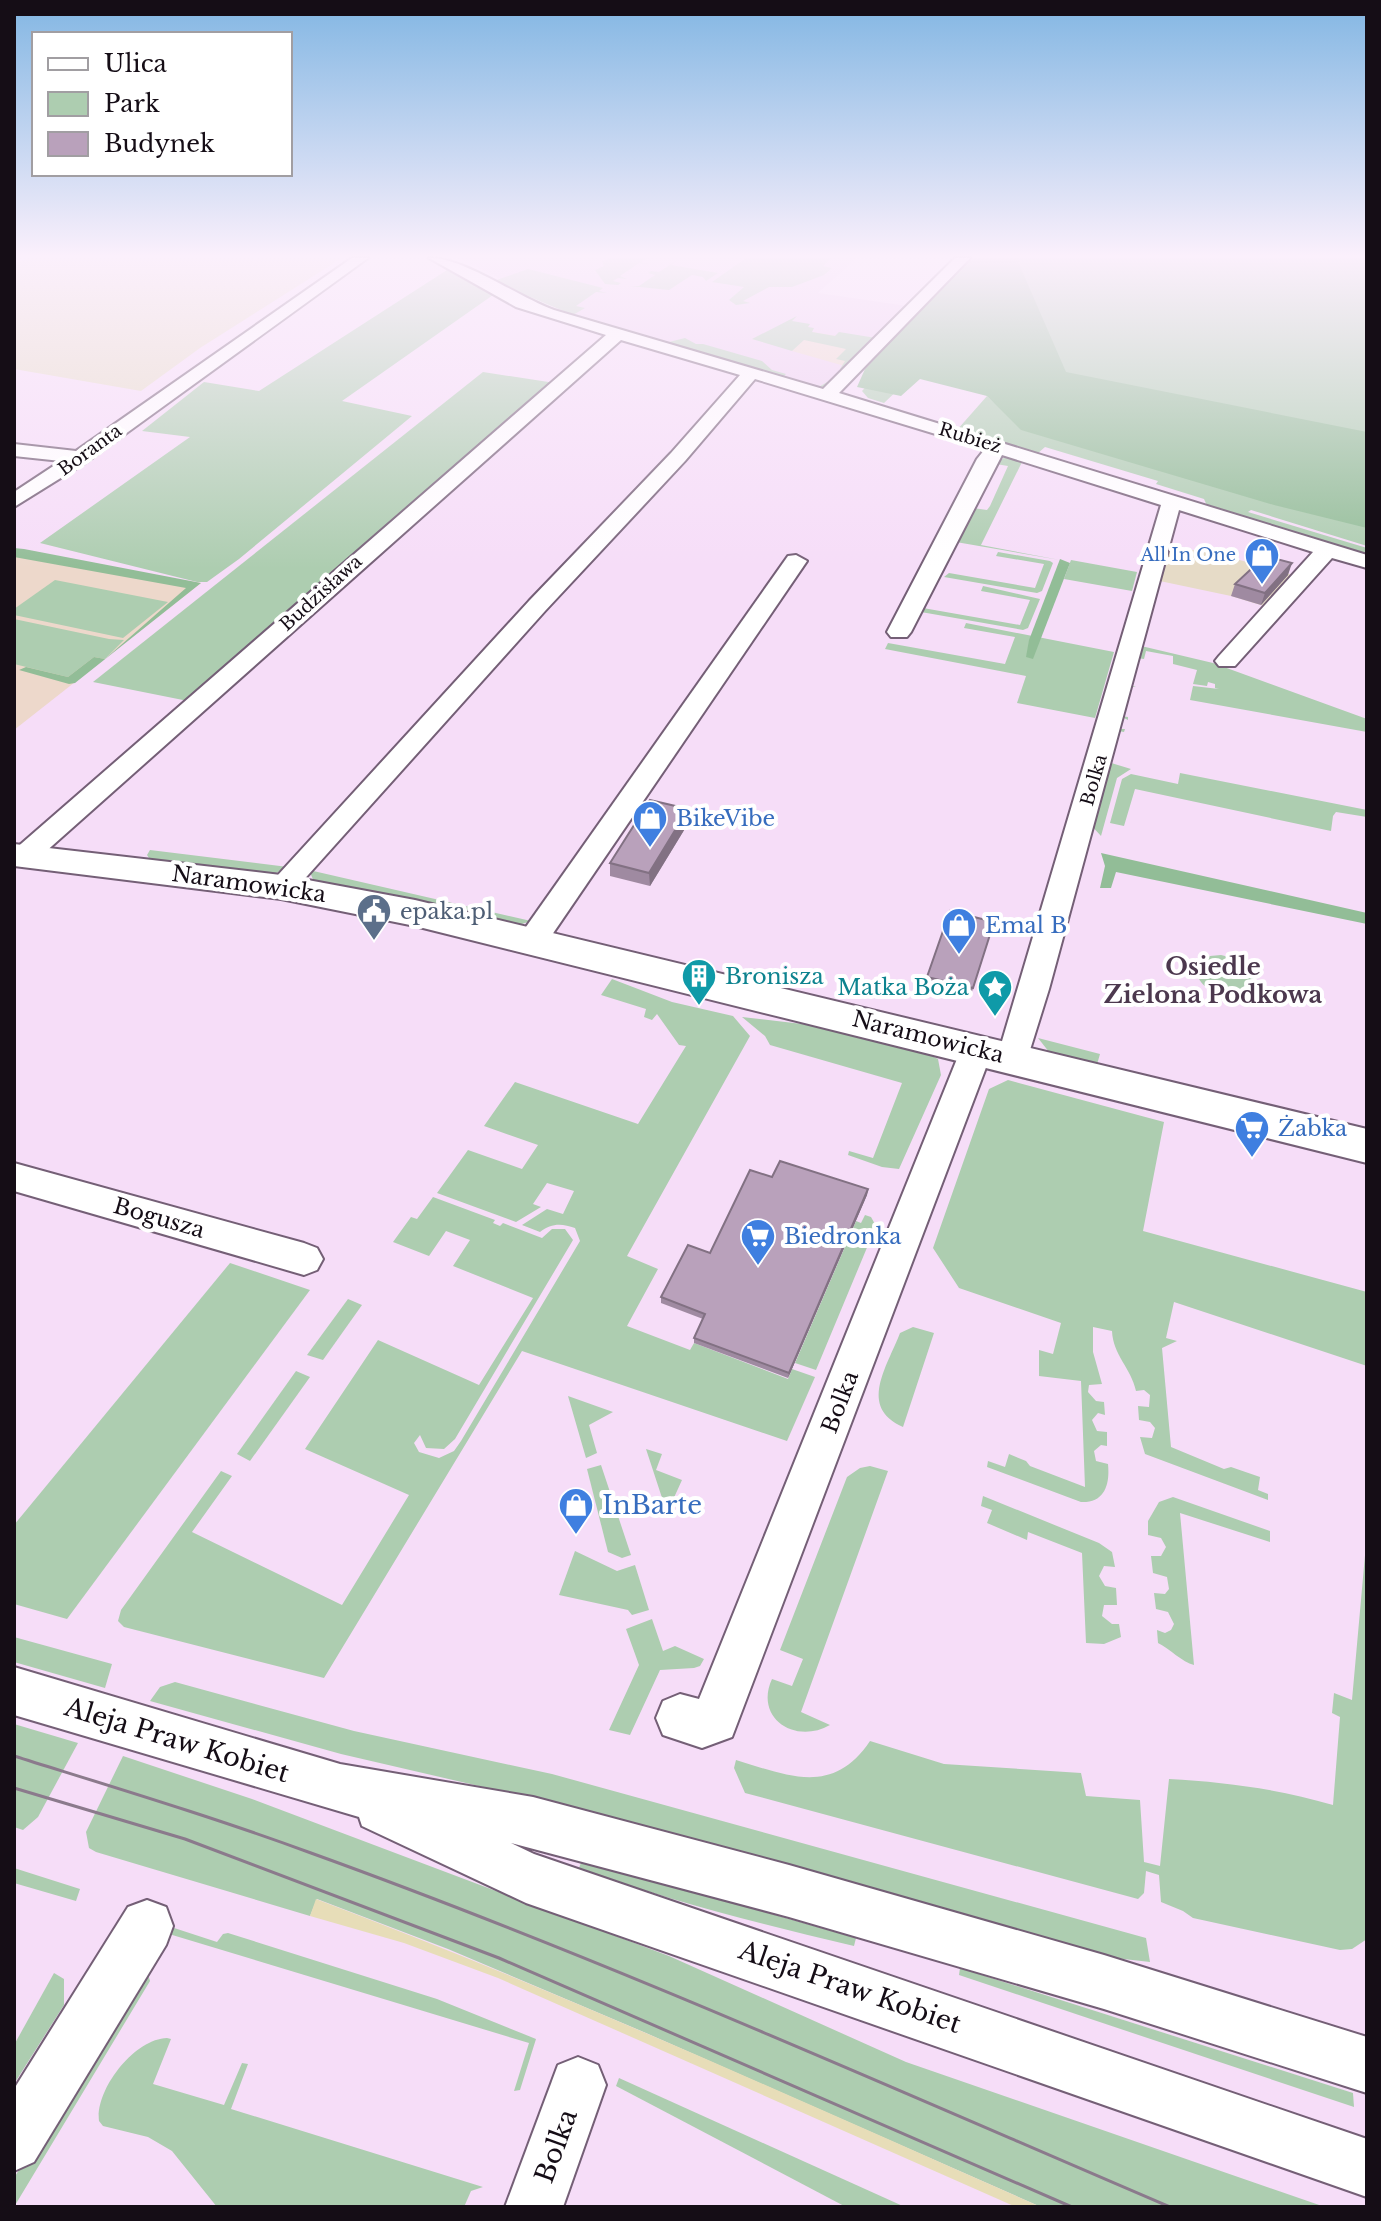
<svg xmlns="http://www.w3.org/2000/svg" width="1381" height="2221" font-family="'Libre Baskerville',serif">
<rect width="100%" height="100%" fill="#f6ddf8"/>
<path fill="#edcff0" d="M 459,258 L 857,258 L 818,293 L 907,306 L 821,389 L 573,315 Z"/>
<g fill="#e6dbc7">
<path d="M 30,258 L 342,258 L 200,348 L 141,391 L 14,369 L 14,263 Z"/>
<path d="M 1167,546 L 1218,554 L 1293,575 L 1264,606 L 1231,596 L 1155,580 Z"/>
</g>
<g fill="#edd8cb">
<path d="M 812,332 L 873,342 L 848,367 L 792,351 Z"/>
<path d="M 14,550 L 126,571 L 201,583 L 14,730 Z"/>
</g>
<g fill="#adcdb0">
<path d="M 612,258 L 647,258 L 641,262 L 649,264 L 639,263 L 620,276 L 627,279 L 618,278 L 613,281 L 621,283 L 618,285 L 605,284 L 595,270 L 604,266 L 602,261 Z"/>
<path d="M 680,258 L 671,265 L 718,273 L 706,281 L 703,277 L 692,275 L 669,290 L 630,286 L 639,286 L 655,275 L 648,273 L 651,271 L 659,272 Z"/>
<path d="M 746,258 L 832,258 L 823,266 L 832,268 L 824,275 L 792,287 L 769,287 L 743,301 L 750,303 L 736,305 L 729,300 L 744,287 L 712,282 Z"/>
<path d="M 985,258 L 1367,258 L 1367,546 L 1251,510 L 1248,512 L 1367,548 L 1367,556 L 1208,508 L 1204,499 L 1156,484 L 1158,481 L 1045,447 L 1037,454 L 957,430 L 987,396 L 995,404 L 942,348 L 884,403 L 868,398 L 862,391 Z"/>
<path d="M 528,269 L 603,288 L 599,291 L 607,293 L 596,292 L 576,306 L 585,308 L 573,315 L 516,291 L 570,315 L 544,309 L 494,281 Z"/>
<path d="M 447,270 L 493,295 L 342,401 L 412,416 L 239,559 L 207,582 L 197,582 L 40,543 L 190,437 L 142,431 L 204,382 L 259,391 Z"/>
<path d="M 797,316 L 792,321 L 810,324 L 808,327 L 814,328 L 812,332 L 835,336 L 839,332 L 876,338 L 883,335 L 839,377 L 836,374 L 843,370 L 840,369 L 845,361 L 836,359 L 846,349 L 804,340 L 792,351 L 752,339 Z"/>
<path d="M 685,338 L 696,344 L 703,344 L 762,361 L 772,370 L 786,374 L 783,377 L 817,388 L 829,381 L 837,381 L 820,391 L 668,345 L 669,342 Z"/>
<path d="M 483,372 L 555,383 L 188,701 L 93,682 Z"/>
<path d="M 1005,457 L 1022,462 L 981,545 L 1060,560 L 956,542 L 973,508 L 987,510 L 990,506 L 1008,466 L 996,464 Z"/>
<path d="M 998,552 L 1050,561 L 1053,563 L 1042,591 L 1037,593 L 944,577 L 949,573 L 1035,588 L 1044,564 L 996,556 Z"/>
<path d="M 1071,560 L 1137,572 L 1132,591 L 1064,579 Z"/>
<path d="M 55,580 L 168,602 L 123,638 L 14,615 L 14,609 Z"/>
<path d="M 983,586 L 1040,599 L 1028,628 L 1023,630 L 921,612 L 923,608 L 1020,625 L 1030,600 L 981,591 Z"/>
<path d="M 14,619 L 109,639 L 124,640 L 105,659 L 94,657 L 68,677 L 14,664 Z"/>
<path d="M 966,623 L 1114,652 L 1095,718 L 1017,703 L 1026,676 L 885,649 L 888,643 L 1005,664 L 1015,637 L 964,628 Z"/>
<path d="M 1137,645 L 1213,663 L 1367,719 L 1367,732 L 1190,700 L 1193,686 L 1219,689 L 1215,688 L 1215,684 L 1208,682 L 1207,686 L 1193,684 L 1197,670 L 1173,664 L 1173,656 L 1146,651 L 1144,659 L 1137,658 L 1130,685 L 1136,687 L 1129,687 L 1121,716 L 1128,717 L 1128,720 L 1118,715 Z"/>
<path d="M 1117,729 L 1125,729 L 1124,732 L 1118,731 L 1108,762 L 1131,769 L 1117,778 L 1101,836 L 1089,823 Z"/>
<path d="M 1180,773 L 1367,810 L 1367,817 L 1336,812 L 1333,816 L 1331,831 L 1135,789 L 1124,826 L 1110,823 L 1122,779 L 1131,774 L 1178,784 Z"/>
<path d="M 150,850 L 288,867 L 268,877 L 151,861 L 147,855 Z"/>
<path d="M 309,870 L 531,921 L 513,927 L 315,884 Z"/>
<path d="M 1221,955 C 1237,959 1256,966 1254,985 C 1237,1004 1194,994 1196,965 L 1210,956 Z"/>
<path d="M 612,979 L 672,1002 L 733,1016 L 750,1036 L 627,1256 L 658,1269 L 627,1326 L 690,1350 L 694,1343 L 788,1379 L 792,1369 L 815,1377 L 787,1441 L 522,1351 L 324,1678 L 124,1627 L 118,1621 L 121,1610 L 221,1471 L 232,1476 L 192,1532 L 342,1605 L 409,1495 L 305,1449 L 378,1340 L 479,1385 L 533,1298 L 453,1266 L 470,1240 L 446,1231 L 429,1256 L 393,1242 L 411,1217 L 417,1219 L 433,1197 L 495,1220 L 493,1223 L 500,1226 L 503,1223 L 542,1238 L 552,1229 L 565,1229 L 573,1240 L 455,1439 L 444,1449 L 426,1448 L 420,1435 L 414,1443 L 419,1452 L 439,1458 L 454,1451 L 461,1441 L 580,1241 L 575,1228 C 562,1223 551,1223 540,1232 L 522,1225 L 547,1209 L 563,1214 L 574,1191 L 547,1183 L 533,1204 L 541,1207 L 516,1222 L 437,1193 L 468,1150 L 522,1169 L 538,1145 L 484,1126 L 515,1082 L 638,1124 L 686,1046 L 679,1045 L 657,1014 L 652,1020 L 644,1017 L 646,1009 L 601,995 Z"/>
<path d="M 742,1017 L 819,1026 L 928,1054 L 938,1059 L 941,1075 L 899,1169 L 882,1167 L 848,1155 L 849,1151 L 873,1158 L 902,1083 L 770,1045 L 765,1036 Z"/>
<path d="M 1038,1038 L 1100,1054 L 1096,1068 L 1053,1057 Z"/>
<path d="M 1008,1080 L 1164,1122 L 1143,1231 L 1367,1292 L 1367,1366 L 1174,1302 L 1166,1338 L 1177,1341 L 1162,1348 L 1171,1447 L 1224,1469 L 1231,1467 L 1260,1477 L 1258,1490 L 1268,1494 L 1268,1500 L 1145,1454 L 1140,1437 L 1152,1438 L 1155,1428 L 1150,1422 L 1139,1420 L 1138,1406 L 1149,1407 L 1150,1395 L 1144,1390 L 1136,1391 C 1131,1368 1113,1355 1112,1331 L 1093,1327 L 1093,1352 L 1102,1384 L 1089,1385 L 1088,1392 L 1096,1401 L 1104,1402 L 1105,1415 L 1098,1413 L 1092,1420 L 1097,1431 L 1107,1432 L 1107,1446 L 1101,1445 L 1094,1451 L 1096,1461 L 1108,1464 C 1110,1484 1105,1503 1081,1502 L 987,1467 L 988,1461 L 1005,1467 L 1009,1454 L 1026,1461 L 1030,1466 L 1085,1487 L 1081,1381 L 1039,1376 L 1039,1350 L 1053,1354 L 1061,1323 L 959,1288 L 933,1248 L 989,1089 Z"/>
<path d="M 865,1215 L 871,1217 L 876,1226 L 816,1370 L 795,1363 L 856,1221 L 861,1223 Z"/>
<path d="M 230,1263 L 310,1290 L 67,1619 L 14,1604 L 14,1525 Z"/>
<path d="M 348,1299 L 362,1305 L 323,1360 L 307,1355 Z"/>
<path d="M 913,1327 L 934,1333 L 903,1427 C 858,1407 887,1367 900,1333 Z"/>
<path d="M 296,1371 L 310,1377 L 250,1461 L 237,1454 Z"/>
<path d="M 568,1396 L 613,1412 L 589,1425 L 597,1453 L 586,1458 Z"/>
<path d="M 646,1449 L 662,1454 L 656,1470 L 682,1480 L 667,1513 Z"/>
<path d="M 601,1465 L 631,1555 L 622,1558 L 608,1552 L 587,1469 Z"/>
<path d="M 870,1466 L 888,1471 L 801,1712 L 830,1725 C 795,1745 754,1718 772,1679 L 792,1686 L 803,1659 L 780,1650 L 847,1477 L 860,1468 Z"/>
<path d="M 983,1496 L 1099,1543 L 1112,1552 L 1115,1567 L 1104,1566 L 1099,1576 L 1105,1586 L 1116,1588 L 1117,1605 L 1104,1605 L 1102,1616 L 1112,1624 L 1119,1624 L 1121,1637 L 1104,1644 L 1086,1643 L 1082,1553 L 1028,1532 L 1027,1540 L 987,1523 L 992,1510 L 981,1506 Z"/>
<path d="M 1173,1497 L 1270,1531 L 1270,1542 L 1180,1513 L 1194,1665 C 1182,1662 1170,1649 1158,1643 L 1157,1630 L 1165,1633 L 1171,1630 L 1174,1624 L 1168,1612 L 1156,1609 L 1154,1593 L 1165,1594 L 1169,1589 L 1167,1577 L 1153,1573 L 1151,1556 L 1161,1556 L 1166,1547 L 1161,1538 L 1148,1535 L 1148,1521 L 1159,1502 Z"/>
<path d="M 1367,1533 L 1367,1939 L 1352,1949 L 1340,1950 L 1193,1918 L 1183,1911 L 1161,1902 L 1159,1875 L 1146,1871 L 1144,1893 L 1138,1899 L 745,1793 L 734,1768 L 736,1760 C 789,1776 833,1796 870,1741 L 944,1764 L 1081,1773 L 1086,1796 L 1140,1800 L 1144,1862 L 1160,1866 L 1169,1779 C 1225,1782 1278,1789 1333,1805 L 1340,1717 L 1332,1713 L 1334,1693 L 1352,1700 Z"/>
<path d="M 575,1551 L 617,1571 L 635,1565 L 649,1610 L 632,1615 L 628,1610 L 559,1595 Z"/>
<path d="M 652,1619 L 663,1651 L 675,1646 L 704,1659 L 700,1666 L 694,1668 L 660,1670 L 630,1735 L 609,1730 L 639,1665 L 626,1629 Z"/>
<path d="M 14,1637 L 112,1664 L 105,1688 L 14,1662 Z"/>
<path d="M 175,1682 L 354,1731 L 552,1774 L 1146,1938 L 1150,1962 L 1106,1957 L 565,1806 L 341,1754 L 150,1701 L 160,1687 Z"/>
<path d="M 14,1724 L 78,1743 L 38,1817 L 23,1830 L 14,1827 Z"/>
<path d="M 123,1756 L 252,1799 L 669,1956 L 906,2062 L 1325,2207 L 1041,2207 L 646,2033 L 448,1949 L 317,1899 L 310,1916 L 96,1852 L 89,1848 L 86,1832 Z"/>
<path d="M 582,1860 L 856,1938 L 854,1946 C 760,1924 669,1901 579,1868 Z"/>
<path d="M 14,1868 L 80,1889 L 76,1901 L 14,1883 Z"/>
<path d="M 168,1926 L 217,1942 L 223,1934 L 228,1933 L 437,1999 L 536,2039 L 520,2090 L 514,2091 L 529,2043 L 169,1934 L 148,1974 L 150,1981 L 14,2207 L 14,2178 Z"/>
<path d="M 960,1968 L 1353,2093 L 1354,2107 L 959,1975 Z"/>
<path d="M 54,1973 L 64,1979 L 64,2005 L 14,2084 L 14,2045 Z"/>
<path d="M 167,2038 L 171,2039 L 153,2084 L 224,2105 L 242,2063 L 248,2064 L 231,2109 L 483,2187 L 471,2191 L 464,2207 L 217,2207 L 172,2151 L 148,2137 L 103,2126 L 99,2121 C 95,2090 134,2039 167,2038 Z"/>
<path d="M 619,2078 L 905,2207 L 846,2207 L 616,2086 Z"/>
</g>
<g fill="#92bd97">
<path d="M 969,258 L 1020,258 L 1019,264 L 1066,372 L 1367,432 L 1367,528 L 1274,505 L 1021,430 L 987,396 L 920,379 L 901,396 L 857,387 L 865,369 Z"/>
<path d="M 14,548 L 24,549 L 201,583 L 75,683 L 69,684 L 19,670 L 26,667 L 68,677 L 94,657 L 105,659 L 186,588 L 14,557 Z"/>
<path d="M 1060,559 L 1070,563 L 1033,659 L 1026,657 L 1029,640 Z"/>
<path d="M 1101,853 L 1367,913 L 1367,924 L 1116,872 L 1111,888 L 1100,888 L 1105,866 Z"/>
</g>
<path fill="#e7ddb8" d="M 316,1899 C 562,1992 801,2101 1041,2207 L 1016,2207 L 498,1978 L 404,1943 L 310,1916 Z"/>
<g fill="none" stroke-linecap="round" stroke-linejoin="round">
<g stroke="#745f76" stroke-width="4">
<g id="street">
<path d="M 352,258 L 368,258 L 88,461 L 14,507 L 14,492 L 61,461 L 14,456 L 14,444 L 76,451 Z"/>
<path d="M 429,258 C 461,256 518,297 554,310 L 823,389 L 955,258 L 970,258 L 839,393 L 1367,555 L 1367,568 L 1332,558 L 1235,666 L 1219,666 L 1215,661 L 1219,656 L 1313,552 L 1179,510 L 1049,989 L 1025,1066 L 1013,1070 L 1001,1066 L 997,1058 L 1161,505 L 1002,455 L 911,632 L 907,637 L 891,637 L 887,632 L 977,459 L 985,449 L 755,379 L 685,461 L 545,611 L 291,894 L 281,896 L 271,894 L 267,887 L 529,601 L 671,453 L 740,375 L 621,340 L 34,862 L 24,865 L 14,862 L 14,850 L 606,335 L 516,307 Z"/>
<path d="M 796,555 L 807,561 L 543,948 L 532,951 L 521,948 L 517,941 L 521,934 L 788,556 Z"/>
<path d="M 977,1037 L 989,1041 L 993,1049 L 732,1737 L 702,1748 L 663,1735 L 656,1718 L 663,1701 L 680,1694 L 699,1699 L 961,1049 L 965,1041 Z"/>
<path d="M 14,1163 L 304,1243 L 317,1248 L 323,1259 L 317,1270 L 304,1275 L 14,1191 Z"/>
<path d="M 14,1667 L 340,1764 L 533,1797 L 789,1865 L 1104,1955 L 1367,2037 L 1367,2093 L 1104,2009 L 789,1917 L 511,1843 L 534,1854 L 1367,2139 L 1367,2197 L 526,1903 L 362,1826 L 359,1817 L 14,1715 Z"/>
<path d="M 147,1900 L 166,1907 L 173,1926 L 166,1945 L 34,2162 L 14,2171 L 14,2089 L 128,1907 Z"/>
<path d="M 578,2057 L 598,2065 L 606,2085 L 563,2207 L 505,2207 L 558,2065 Z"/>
</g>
</g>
<g stroke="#745f76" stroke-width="4">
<path id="secondary" d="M 14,844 L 281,875 L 415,900 L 1367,1129 L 1367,1163 L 415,926 L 281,899 L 14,866 Z"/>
</g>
<use href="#street" fill="#fff" fill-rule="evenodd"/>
<use href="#secondary" fill="#fff" fill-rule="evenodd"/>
<g stroke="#8b7a8c" stroke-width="3">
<path d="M 14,1756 C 113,1787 213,1817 311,1853 C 602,1958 885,2085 1170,2207"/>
<path d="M 14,1788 L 185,1839 L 499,1958 L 1072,2207"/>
</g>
</g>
<g fill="#9f8aa1">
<path d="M 1288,575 L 1261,605 L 1231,596 L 1235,584 Z"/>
<path d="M 688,809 L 689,822 L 650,886 L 610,876 L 610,863 Z"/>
<path d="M 994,922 L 971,995 L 926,984 L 927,977 Z"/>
<path d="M 772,1177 L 868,1189 L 867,1195 L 788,1378 L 694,1343 L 694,1338 L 703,1319 L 661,1303 L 661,1297 L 710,1253 Z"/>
</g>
<g fill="#827183">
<path d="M 1292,563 L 1288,575 L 1261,605 L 1265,593 Z"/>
<path d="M 688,809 L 689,822 L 650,886 L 649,873 Z"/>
<path d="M 868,1189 L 867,1195 L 788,1378 L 789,1373 Z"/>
</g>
<g fill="#b9a1bb" stroke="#827183" stroke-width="2">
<path d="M 1265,556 L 1292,563 L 1265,593 L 1235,584 Z"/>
<path d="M 650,800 L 688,809 L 649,873 L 610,863 Z"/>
<path d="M 950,911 L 994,922 L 973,988 L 927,977 Z"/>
<path d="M 780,1161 L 868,1189 L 789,1373 L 694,1338 L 705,1314 L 661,1297 L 688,1245 L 710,1253 L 750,1170 L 772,1177 Z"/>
</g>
<linearGradient id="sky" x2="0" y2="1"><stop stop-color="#82b6e3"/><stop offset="0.45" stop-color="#fbf0fc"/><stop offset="1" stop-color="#fbf0fc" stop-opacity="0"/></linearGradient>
<rect width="1381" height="569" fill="url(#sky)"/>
<defs>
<g id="shop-pin" transform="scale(1.8)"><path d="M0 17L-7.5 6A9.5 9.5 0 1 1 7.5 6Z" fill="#3f7fe0" stroke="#fff"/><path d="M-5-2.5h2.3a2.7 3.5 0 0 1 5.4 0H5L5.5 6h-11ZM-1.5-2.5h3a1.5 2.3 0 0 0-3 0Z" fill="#fff"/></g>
<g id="civic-pin" transform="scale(1.8)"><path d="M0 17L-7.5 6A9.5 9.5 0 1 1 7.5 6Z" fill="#5c6f8a" stroke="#fff"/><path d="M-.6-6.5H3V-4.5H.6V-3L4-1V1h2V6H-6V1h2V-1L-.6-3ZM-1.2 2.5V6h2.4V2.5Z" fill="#fff"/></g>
<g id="building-pin" transform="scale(1.8)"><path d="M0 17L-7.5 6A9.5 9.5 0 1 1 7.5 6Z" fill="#0f9aa8" stroke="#fff"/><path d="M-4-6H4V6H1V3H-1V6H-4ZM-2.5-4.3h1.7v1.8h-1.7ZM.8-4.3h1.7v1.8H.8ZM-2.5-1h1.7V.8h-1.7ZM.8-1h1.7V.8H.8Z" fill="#fff"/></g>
<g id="sight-pin" transform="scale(1.8)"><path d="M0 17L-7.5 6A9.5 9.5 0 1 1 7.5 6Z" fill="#0f9aa8" stroke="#fff"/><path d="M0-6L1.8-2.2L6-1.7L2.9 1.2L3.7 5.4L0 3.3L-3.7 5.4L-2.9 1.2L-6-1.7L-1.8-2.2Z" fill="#fff"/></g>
<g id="supermarket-pin" transform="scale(1.8)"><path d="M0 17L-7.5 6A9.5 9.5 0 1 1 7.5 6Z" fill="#3f7fe0" stroke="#fff"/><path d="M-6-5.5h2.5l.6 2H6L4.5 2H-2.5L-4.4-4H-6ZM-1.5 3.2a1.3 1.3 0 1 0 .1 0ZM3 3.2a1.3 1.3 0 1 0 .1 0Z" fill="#fff"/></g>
</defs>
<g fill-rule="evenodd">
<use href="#shop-pin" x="1262" y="555"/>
<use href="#shop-pin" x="650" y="818"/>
<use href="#civic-pin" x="374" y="911"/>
<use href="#shop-pin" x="959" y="925"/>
<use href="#building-pin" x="699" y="976"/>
<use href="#sight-pin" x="995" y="987"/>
<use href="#supermarket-pin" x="1252" y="1128"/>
<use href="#supermarket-pin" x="758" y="1236"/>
<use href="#shop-pin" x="576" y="1505"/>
</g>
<g text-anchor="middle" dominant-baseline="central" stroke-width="8" stroke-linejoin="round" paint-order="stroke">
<g font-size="18" fill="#150d16" stroke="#fff">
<text transform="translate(970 438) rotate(17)">Rubież</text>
<text transform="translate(90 450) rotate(-36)">Boranta</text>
<text transform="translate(321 593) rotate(-42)">Budzisława</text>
<text transform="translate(1094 780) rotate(-74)">Bolka</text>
</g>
<g font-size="18" fill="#366cbe" stroke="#fff" text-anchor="end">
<text x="1236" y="555">All In One</text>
</g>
<g font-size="22" fill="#366cbe" stroke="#fff" text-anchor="start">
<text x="676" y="818">BikeVibe</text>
<text x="985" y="925">Emal B</text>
<text x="1278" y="1128">Żabka</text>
<text x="784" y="1236">Biedronka</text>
</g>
<g font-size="22" fill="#150d16" stroke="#fff">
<text transform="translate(249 884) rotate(8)">Naramowicka</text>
<text transform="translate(928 1037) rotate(14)">Naramowicka</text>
<text transform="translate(159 1218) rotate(16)">Bogusza</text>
<text transform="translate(840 1402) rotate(-69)">Bolka</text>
</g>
<g font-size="22" fill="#4e5e75" stroke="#fff" text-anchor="start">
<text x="400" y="911">epaka.pl</text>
</g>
<g font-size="22" fill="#0d838f" stroke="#fff" text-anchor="start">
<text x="725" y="976">Bronisza</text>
<text x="969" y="987" text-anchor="end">Matka Boża</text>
</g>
<g font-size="24" font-weight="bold" fill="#4c384e" stroke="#fff">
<text x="1213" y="966">Osiedle<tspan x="1213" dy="28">Zielona Podkowa</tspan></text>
</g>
<g font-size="26" fill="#366cbe" stroke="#fff" text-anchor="start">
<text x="602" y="1505">InBarte</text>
</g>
<g font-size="26" fill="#150d16" stroke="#fff">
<text transform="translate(177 1740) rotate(17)">Aleja Praw Kobiet</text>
<text transform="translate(850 1987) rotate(19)">Aleja Praw Kobiet</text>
<text transform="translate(556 2146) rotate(-70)">Bolka</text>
</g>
</g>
<rect width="1381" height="2221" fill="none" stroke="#150d16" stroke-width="32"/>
<rect x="32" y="32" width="260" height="144" fill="#ffffff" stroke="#a19ea2" stroke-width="2"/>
<rect x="48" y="58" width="40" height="12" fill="#ffffff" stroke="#a19ea2" stroke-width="2"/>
<text x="104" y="72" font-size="24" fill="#150d16">Ulica</text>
<rect x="48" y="92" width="40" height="24" fill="#adcdb0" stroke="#a19ea2" stroke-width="2"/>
<text x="104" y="112" font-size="24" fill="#150d16">Park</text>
<rect x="48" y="132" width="40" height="24" fill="#b9a1bb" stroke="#a19ea2" stroke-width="2"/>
<text x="104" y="152" font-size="24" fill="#150d16">Budynek</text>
</svg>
